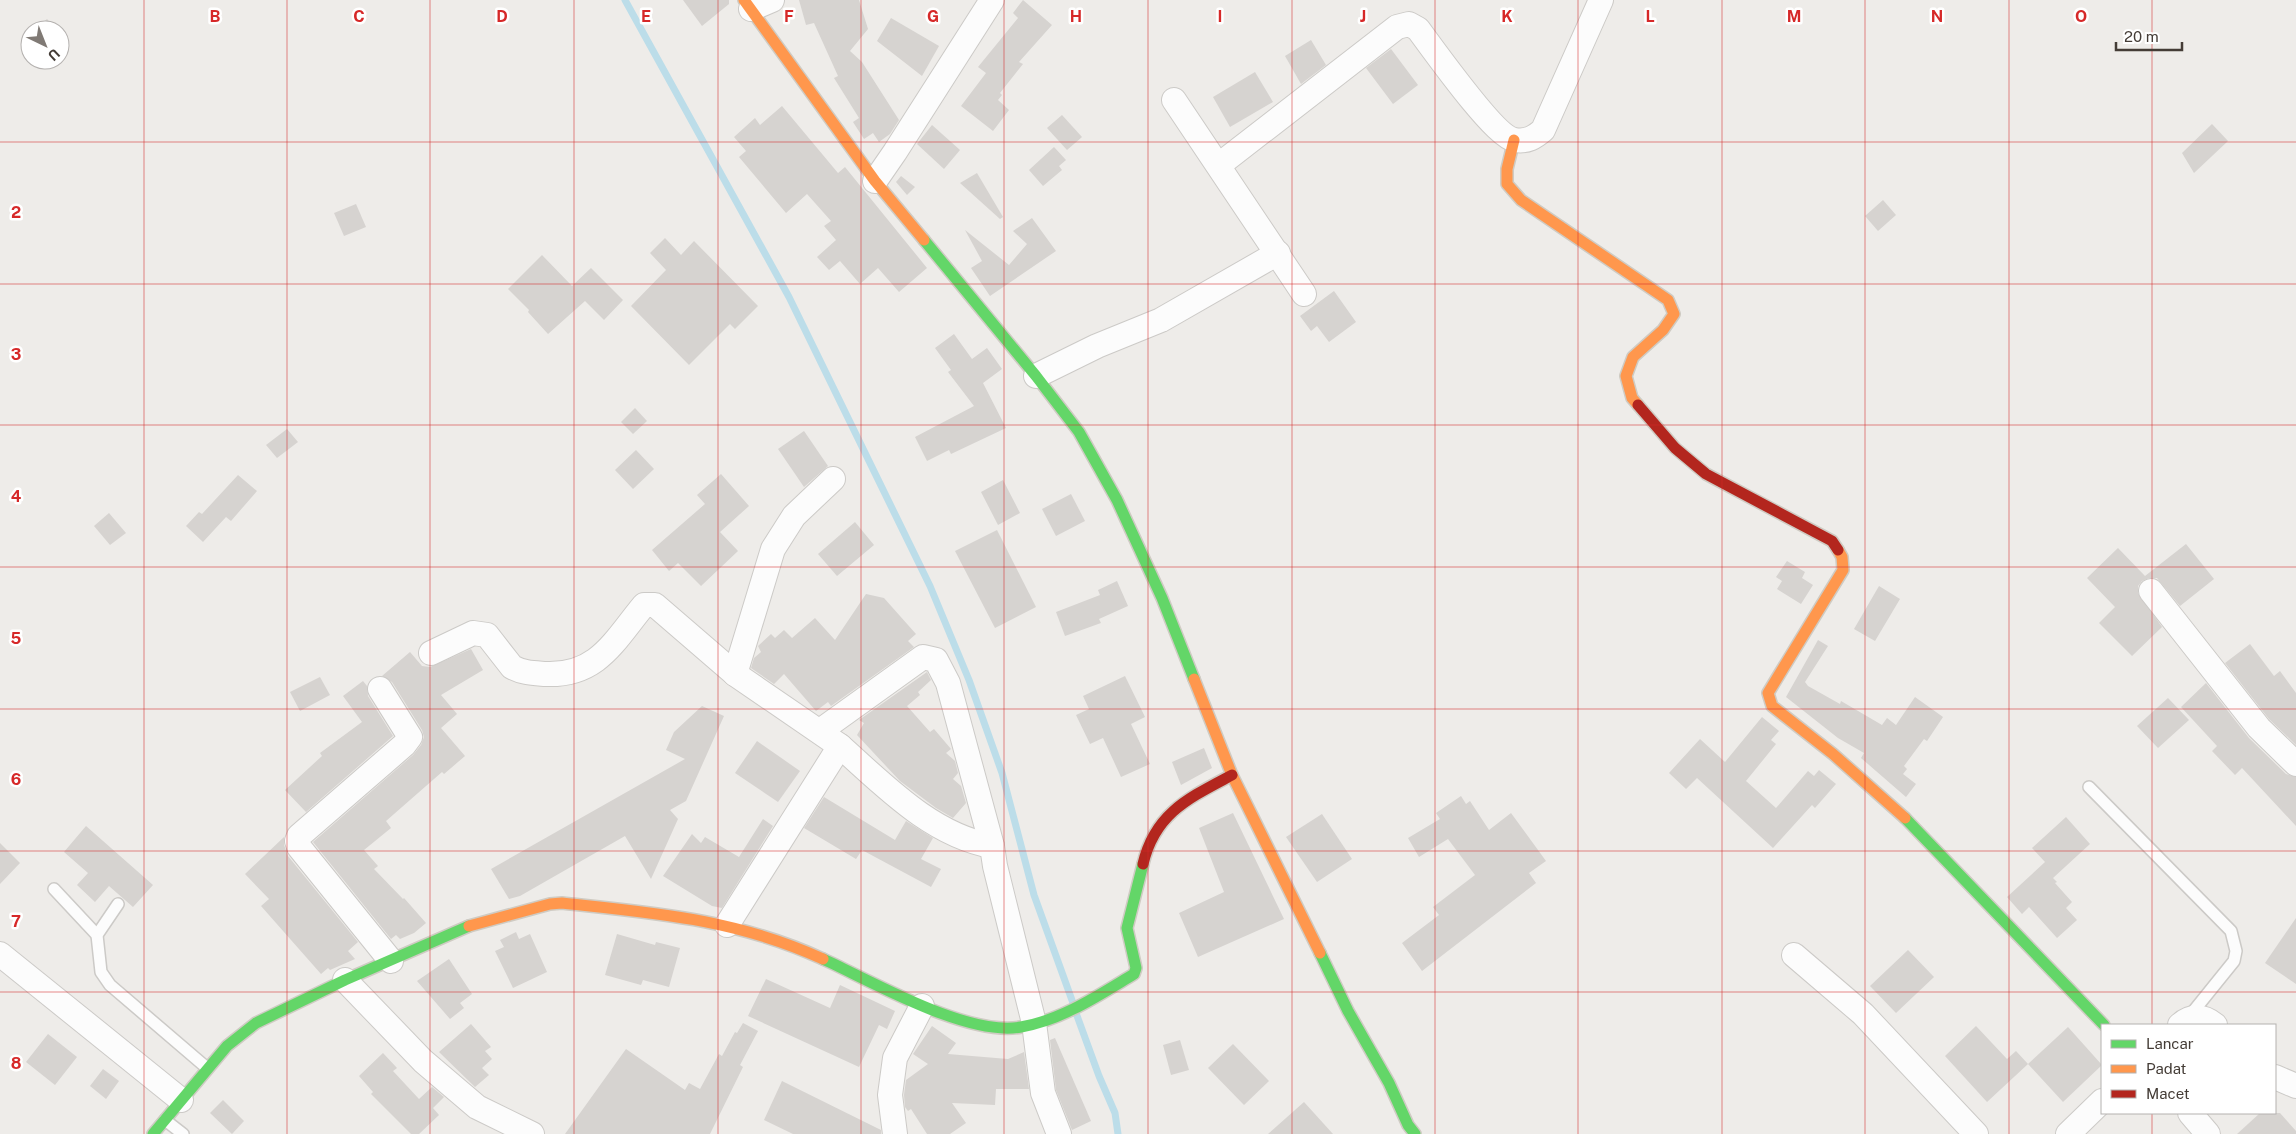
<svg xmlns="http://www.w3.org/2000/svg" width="2296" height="1134" font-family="'Public Sans',sans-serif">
<rect width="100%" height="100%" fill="#eeece9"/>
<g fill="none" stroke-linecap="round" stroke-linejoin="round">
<g stroke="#bcdde9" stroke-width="7">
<path d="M 625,0 L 789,297 L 930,586 L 969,680 L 1002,773 L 1034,895 L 1073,1003"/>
<path d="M 1076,1013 L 1099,1076 L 1115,1113 L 1118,1134"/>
</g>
</g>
<g fill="#d6d3d0">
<path d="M 683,0 L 729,0 L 729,4 L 702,26 Z"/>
<path d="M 799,0 L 859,0 L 868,29 L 850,51 L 862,62 L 899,120 L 890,134 L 879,142 L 873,133 L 864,139 L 853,122 L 859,118 L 834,78 L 838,76 L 814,23 L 806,25 Z"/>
<path d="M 1023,0 L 1052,25 L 1019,62 L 1023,64 L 1000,93 L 1002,95 L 998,100 L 1009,110 L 993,131 L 961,106 L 986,73 L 978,67 L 1018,18 L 1013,13 Z"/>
<path d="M 891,18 L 939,46 L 922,76 L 877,41 Z"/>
<path d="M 47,19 L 57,30 L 35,30 Z"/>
<path d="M 1311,40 L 1326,65 L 1301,84 L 1285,56 Z"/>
<path d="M 1391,49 L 1418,85 L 1393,104 L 1366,68 Z"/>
<path d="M 1255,72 L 1273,102 L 1230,127 L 1213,97 Z"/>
<path d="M 782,106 L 838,173 L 845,167 L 927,268 L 899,292 L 878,268 L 860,284 L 840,261 L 829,270 L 817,257 L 836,240 L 824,226 L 831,221 L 807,194 L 786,213 L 739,157 L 746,151 L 734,137 L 755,118 L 760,125 Z"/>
<path d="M 1062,115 L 1082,137 L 1067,150 L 1047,128 Z"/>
<path d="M 2212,124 L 2228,141 L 2194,173 L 2182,153 Z"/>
<path d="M 932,125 L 960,150 L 944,169 L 917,144 Z"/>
<path d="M 1054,147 L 1066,160 L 1059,166 L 1062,170 L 1043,186 L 1029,170 Z"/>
<path d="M 977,173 L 1003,217 L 1000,219 L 960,183 Z"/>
<path d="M 901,176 L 915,187 L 907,195 L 896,182 Z"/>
<path d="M 1883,200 L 1896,215 L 1878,231 L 1865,216 Z"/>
<path d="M 356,204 L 366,227 L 344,236 L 334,213 Z"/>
<path d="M 1032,218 L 1056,251 L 990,296 L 971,268 L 982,261 L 965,230 L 1009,265 L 1027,244 L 1013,231 Z"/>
<path d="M 665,238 L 681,255 L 694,241 L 758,306 L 735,329 L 730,324 L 689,365 L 631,306 L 666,270 L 650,253 Z"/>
<path d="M 542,255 L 572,286 L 591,268 L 623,300 L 604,320 L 585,301 L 548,334 L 528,312 L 529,310 L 508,289 Z"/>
<path d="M 1334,291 L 1356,322 L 1329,342 L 1317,326 L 1311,331 L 1300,316 Z"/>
<path d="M 954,334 L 972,359 L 987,348 L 1002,369 L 983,383 L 1006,428 L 951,454 L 949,450 L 927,461 L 915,437 L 974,406 L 948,372 L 951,370 L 935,348 Z"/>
<path d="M 635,408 L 647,421 L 633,434 L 621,422 Z"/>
<path d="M 287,429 L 298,442 L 277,458 L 266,445 Z"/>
<path d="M 804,431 L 828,466 L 804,487 L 778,449 Z"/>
<path d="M 636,450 L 654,469 L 633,489 L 615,470 Z"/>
<path d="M 721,474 L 749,506 L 720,532 L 738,551 L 701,586 L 678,563 L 669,571 L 652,550 L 705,504 L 697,495 Z"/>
<path d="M 238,475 L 257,491 L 231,521 L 226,517 L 203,542 L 186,526 L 199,512 L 202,514 Z"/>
<path d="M 1003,480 L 1020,513 L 998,525 L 981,492 Z"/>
<path d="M 1071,494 L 1085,521 L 1056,536 L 1042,509 Z"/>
<path d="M 109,513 L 126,533 L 110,545 L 94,526 Z"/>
<path d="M 855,522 L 874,545 L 837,576 L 818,554 Z"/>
<path d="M 997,530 L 1036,607 L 995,628 L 955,551 Z"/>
<path d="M 2186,544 L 2214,579 L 2180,606 L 2157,578 L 2149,578 L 2142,581 L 2138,586 L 2138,593 L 2162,627 L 2132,656 L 2099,623 L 2115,607 L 2087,578 L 2118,548 L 2145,576 Z"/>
<path d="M 1787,561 L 1805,572 L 1802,578 L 1813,585 L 1801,604 L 1777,589 L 1782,581 L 1776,577 Z"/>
<path d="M 1117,581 L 1128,606 L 1099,619 L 1101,623 L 1065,636 L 1056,612 L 1100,595 L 1098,590 Z"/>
<path d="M 1879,586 L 1900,599 L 1875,641 L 1854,629 Z"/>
<path d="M 866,594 L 884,598 L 916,634 L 908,641 L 914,647 L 831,706 L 828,702 L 816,711 L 784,674 L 774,684 L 751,668 L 754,658 L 761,652 L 758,646 L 771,634 L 775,638 L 784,630 L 792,638 L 815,618 L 835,640 Z"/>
<path d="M 1818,640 L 1828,646 L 1805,682 L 1808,686 L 1840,704 L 1841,701 L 1882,725 L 1887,718 L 1896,725 L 1915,697 L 1943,717 L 1927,741 L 1924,739 L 1904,766 L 1907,769 L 1903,774 L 1916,784 L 1906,797 L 1861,758 L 1864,753 L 1838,738 L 1786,697 Z"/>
<path d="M 2250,644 L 2274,676 L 2280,671 L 2296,693 L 2296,745 L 2269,719 L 2225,663 Z"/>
<path d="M 471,649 L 483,670 L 441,695 L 457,714 L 441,728 L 465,756 L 444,774 L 442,772 L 386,821 L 391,828 L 364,850 L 378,866 L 374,869 L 403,899 L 404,898 L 426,923 L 414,933 L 400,939 L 396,935 L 391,939 L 313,842 L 413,755 L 421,745 L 424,737 L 422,730 L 392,682 L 382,676 L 410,652 L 422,666 L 430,667 Z"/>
<path d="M 927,672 L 931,680 L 918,692 L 920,695 L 907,706 L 930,732 L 934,729 L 951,749 L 946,753 L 955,761 L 958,773 L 953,779 L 961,786 L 966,803 L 953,818 L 936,808 L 900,781 L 857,735 L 864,723 L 859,720 Z"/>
<path d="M 1125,676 L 1145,717 L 1131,724 L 1150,764 L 1121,777 L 1103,738 L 1090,744 L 1076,715 L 1089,709 L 1083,696 Z"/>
<path d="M 320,677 L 330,695 L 300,711 L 290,692 Z"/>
<path d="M 363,681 L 367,686 L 368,696 L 393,736 L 306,812 L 285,790 L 322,756 L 320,753 L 362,722 L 343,696 Z"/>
<path d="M 2206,683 L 2249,738 L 2286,774 L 2296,777 L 2296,826 L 2242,768 L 2235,775 L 2212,751 L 2217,746 L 2181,707 Z"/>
<path d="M 2168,698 L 2189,720 L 2158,748 L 2137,726 Z"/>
<path d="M 702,706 L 724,716 L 686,801 L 670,810 L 678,819 L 651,879 L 625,836 L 520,896 L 509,899 L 491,869 L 685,759 L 666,750 L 674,732 Z"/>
<path d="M 1762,717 L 1779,731 L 1771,740 L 1776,744 L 1746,781 L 1776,808 L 1808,771 L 1814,776 L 1819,770 L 1836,784 L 1815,808 L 1812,805 L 1773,848 L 1697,778 L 1686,789 L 1669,773 L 1700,739 L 1725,762 Z"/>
<path d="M 757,741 L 800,771 L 778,802 L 735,773 Z"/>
<path d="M 1204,748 L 1212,768 L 1181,785 L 1172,762 Z"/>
<path d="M 1461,796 L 1466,804 L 1470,801 L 1489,830 L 1511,813 L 1546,861 L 1529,873 L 1536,883 L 1422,971 L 1402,943 L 1439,915 L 1433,907 L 1475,875 L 1448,839 L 1419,857 L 1408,838 L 1440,819 L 1436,813 Z"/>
<path d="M 824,797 L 895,840 L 906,821 L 933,838 L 921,859 L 941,869 L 931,887 L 862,850 L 856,859 L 804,828 Z"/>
<path d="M 1233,813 L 1284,919 L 1198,957 L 1179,913 L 1224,892 L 1199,828 Z"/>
<path d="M 1322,814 L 1352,859 L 1317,882 L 1286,837 Z"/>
<path d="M 2066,817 L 2090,844 L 2053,878 L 2057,882 L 2055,883 L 2072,902 L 2066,908 L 2077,920 L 2057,938 L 2029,907 L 2022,914 L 2007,897 L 2045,862 L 2032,848 Z"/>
<path d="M 763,819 L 773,826 L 722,908 L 712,906 L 663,876 L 692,834 L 701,843 L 705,837 L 739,857 Z"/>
<path d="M 86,826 L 153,885 L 133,907 L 109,886 L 95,902 L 77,885 L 88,873 L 64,852 Z"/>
<path d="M 284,837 L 284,845 L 288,856 L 358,942 L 348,951 L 355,959 L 330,970 L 328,968 L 321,974 L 261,906 L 269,899 L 245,874 Z"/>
<path d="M 0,843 L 20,863 L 0,884 Z"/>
<path d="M 2296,918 L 2296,984 L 2265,963 Z"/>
<path d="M 516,932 L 519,939 L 530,934 L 547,972 L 513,988 L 495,951 L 504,947 L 500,940 Z"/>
<path d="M 617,934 L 655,945 L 656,942 L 680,948 L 669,987 L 643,980 L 641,985 L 605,975 Z"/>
<path d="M 1908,950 L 1934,977 L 1896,1013 L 1870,986 Z"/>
<path d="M 449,959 L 472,994 L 460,1003 L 464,1008 L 450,1019 L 417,981 Z"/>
<path d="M 766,979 L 830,1008 L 840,985 L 895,1011 L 887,1029 L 879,1025 L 859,1067 L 748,1016 Z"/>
<path d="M 743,1023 L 758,1031 L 740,1065 L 743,1067 L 710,1134 L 565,1134 L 626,1049 L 685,1090 L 689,1083 L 700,1089 L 719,1054 L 722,1056 L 735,1032 L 737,1033 Z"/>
<path d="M 471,1024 L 491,1047 L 485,1051 L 492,1059 L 482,1068 L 489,1075 L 475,1087 L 439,1052 Z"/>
<path d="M 932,1026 L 956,1043 L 948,1054 L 1008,1059 L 1024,1052 L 1029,1089 L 996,1089 L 995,1105 L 952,1103 L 966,1123 L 950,1134 L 927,1134 L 911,1109 L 908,1111 L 905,1107 L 904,1095 L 906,1080 L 928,1064 L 913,1054 Z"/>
<path d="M 1976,1026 L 2007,1059 L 2016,1051 L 2028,1064 L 1987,1102 L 1945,1056 Z"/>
<path d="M 2068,1027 L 2102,1065 L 2063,1102 L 2028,1064 Z"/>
<path d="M 48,1034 L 77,1057 L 55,1085 L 26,1062 Z"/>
<path d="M 1055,1038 L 1091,1121 L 1072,1130 L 1056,1090 L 1050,1040 Z"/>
<path d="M 1180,1040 L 1189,1070 L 1171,1075 L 1163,1045 Z"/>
<path d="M 1233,1044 L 1269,1081 L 1244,1105 L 1208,1068 Z"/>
<path d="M 383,1053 L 397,1068 L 393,1071 L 419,1099 L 432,1087 L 444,1097 L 433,1108 L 439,1115 L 419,1134 L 411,1134 L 371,1094 L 373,1092 L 359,1076 Z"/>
<path d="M 103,1069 L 119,1081 L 106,1099 L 90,1086 Z"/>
<path d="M 782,1081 L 881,1130 L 881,1134 L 793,1134 L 764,1120 Z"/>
<path d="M 223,1100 L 244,1121 L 232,1134 L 210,1113 Z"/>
<path d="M 1304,1102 L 1333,1134 L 1268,1134 Z"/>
<path d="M 2260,1113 L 2280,1113 L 2296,1131 L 2296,1134 L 2237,1134 Z"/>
</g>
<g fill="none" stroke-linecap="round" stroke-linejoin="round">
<g stroke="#cccac7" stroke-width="14">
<g id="lane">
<path d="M 2089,787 L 2231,931 L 2236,951 L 2234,961 L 2188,1018"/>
<path d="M 54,889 L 97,935"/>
<path d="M 118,904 L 97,935 L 101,972 L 110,985 L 207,1068"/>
<path d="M 165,1120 L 183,1134"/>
</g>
</g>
<g stroke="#cccac7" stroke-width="26">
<g id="street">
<path d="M 751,9 L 772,0"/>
<path d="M 1174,100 L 1304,294"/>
<path d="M 1219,165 L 1397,27 L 1409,24 L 1418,29 C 1433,49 1495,137 1515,140 C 1527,142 1535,137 1543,130 L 1601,0"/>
<path d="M 875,181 L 895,152 L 992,0"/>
<path d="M 1036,376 L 1097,346 L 1161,320 L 1278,253"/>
<path d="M 2151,591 L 2259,728 L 2296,764"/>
<path d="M 431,653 L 473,633 L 487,635 L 512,667 C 523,673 533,673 546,674 C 598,676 614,641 644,605 L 655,605 L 735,674 L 840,746 L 727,925"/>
<path d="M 735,674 L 773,549 L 794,516 L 833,479"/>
<path d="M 380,689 L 410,737 L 404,745 L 299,836 L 297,841 L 299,847 L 391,961"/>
<path d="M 820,731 L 923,657 L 936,660 L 948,683 L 992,846 L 995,866 L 1034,1023 L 1043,1093 L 1059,1134"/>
<path d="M 840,746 C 884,785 931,835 992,846"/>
<path d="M 0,954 L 181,1100"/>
<path d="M 1794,955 L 1863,1014 L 1976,1134"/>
<path d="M 345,980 L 423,1061 L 477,1107 L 532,1134"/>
<path d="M 2180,1025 C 2191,1015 2203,1015 2215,1025"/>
<path d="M 2275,1077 L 2296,1086"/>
<path d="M 2190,1113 L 2208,1134"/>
<path d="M 895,1134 L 890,1095 L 895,1058 L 922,1006"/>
<path d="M 2068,1134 L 2102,1101"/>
</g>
</g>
<g stroke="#cfcbc3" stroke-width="14">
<g id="fast">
<path d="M 924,240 L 1036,376 L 1079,432 L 1117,500 L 1162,598 L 1194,679"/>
<path d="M 1905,818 L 2104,1025"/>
<path d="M 1320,953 L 1348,1011 L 1389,1083 L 1408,1125 L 1415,1134"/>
<path d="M 823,959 C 873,982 968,1037 1021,1027 C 1062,1020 1099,995 1134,974 L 1136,968 L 1127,928 L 1143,864"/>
<path d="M 153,1134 L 227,1046 L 256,1023 L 345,980 L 469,926"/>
</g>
</g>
<g stroke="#cfcbc3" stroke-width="14">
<g id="slow">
<path d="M 744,0 L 875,181 L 924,240"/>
<path d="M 1514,140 L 1507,169 L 1507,184 L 1521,200 L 1668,300 L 1674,314 L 1663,330 L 1633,357 L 1626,376 L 1632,398 L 1638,405"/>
<path d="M 1838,550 L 1842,557 L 1843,570 L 1768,693 L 1772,706 L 1833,754 L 1905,818"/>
<path d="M 1194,679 L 1232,775 L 1320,953"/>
<path d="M 469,926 L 550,904 L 562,903 C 655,913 736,919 823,959"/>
</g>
</g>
<g stroke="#cfcbc3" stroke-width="14">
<g id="jam">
<path d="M 1638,405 L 1675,448 L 1706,474 L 1832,541 L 1838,550"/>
<path d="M 1143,864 C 1155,813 1189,798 1232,775"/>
</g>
</g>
<use href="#lane" stroke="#fcfcfc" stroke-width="11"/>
<use href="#street" stroke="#fcfcfc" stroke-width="24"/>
<use href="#fast" stroke="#63d668" stroke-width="11"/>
<use href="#slow" stroke="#ff974d" stroke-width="11"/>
<use href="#jam" stroke="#b3261e" stroke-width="11"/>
</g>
<path fill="none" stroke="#d62828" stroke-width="1" stroke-opacity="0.55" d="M 144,0 L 144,1134M 287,0 L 287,1134M 430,0 L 430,1134M 574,0 L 574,1134M 718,0 L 718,1134M 861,0 L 861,1134M 1004,0 L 1004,1134M 1148,0 L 1148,1134M 1292,0 L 1292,1134M 1435,0 L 1435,1134M 1578,0 L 1578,1134M 1722,0 L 1722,1134M 1865,0 L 1865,1134M 2009,0 L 2009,1134M 2152,0 L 2152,1025M 0,142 L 2296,142M 0,284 L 2296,284M 0,425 L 2296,425M 0,567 L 2296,567M 0,709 L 2296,709M 0,851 L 2296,851M 0,992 L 2296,992M 2152,1113 L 2152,1134"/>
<g font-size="16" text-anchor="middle" font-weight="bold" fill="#d62828" stroke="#fff" stroke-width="5" stroke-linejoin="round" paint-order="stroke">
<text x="215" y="22">B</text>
<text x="359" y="22">C</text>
<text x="502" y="22">D</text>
<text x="646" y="22">E</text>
<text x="789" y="22">F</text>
<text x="933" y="22">G</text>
<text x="1076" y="22">H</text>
<text x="1220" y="22">I</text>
<text x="1363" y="22">J</text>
<text x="1507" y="22">K</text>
<text x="1650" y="22">L</text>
<text x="1794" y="22">M</text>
<text x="1937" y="22">N</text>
<text x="2081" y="22">O</text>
<text x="16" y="218">2</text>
<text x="16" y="360">3</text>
<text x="16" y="502">4</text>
<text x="16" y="644">5</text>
<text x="16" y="785">6</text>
<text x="16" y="927">7</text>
<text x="16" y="1069">8</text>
</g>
<rect x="2101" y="1024" width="175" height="90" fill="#ffffff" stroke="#b4b1af"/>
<rect x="2111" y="1040" width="25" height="8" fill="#63d668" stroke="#b4b1af"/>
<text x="2146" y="1049" font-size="15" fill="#443c36">Lancar</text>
<rect x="2111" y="1065" width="25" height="8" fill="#ff974d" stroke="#b4b1af"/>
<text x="2146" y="1074" font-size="15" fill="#443c36">Padat</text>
<rect x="2111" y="1090" width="25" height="8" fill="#b3261e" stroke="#b4b1af"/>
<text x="2146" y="1099" font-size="15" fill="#443c36">Macet</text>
<g transform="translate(45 45) rotate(137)"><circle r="24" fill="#ffffff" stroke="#b4b1af"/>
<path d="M0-4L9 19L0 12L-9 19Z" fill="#807a75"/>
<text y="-8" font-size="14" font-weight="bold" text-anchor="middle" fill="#443c36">U</text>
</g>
<path d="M2116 42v8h66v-8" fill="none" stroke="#443c36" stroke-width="2.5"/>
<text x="2124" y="42" font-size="15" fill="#443c36" stroke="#ffffff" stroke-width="4" paint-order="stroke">20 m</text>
</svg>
